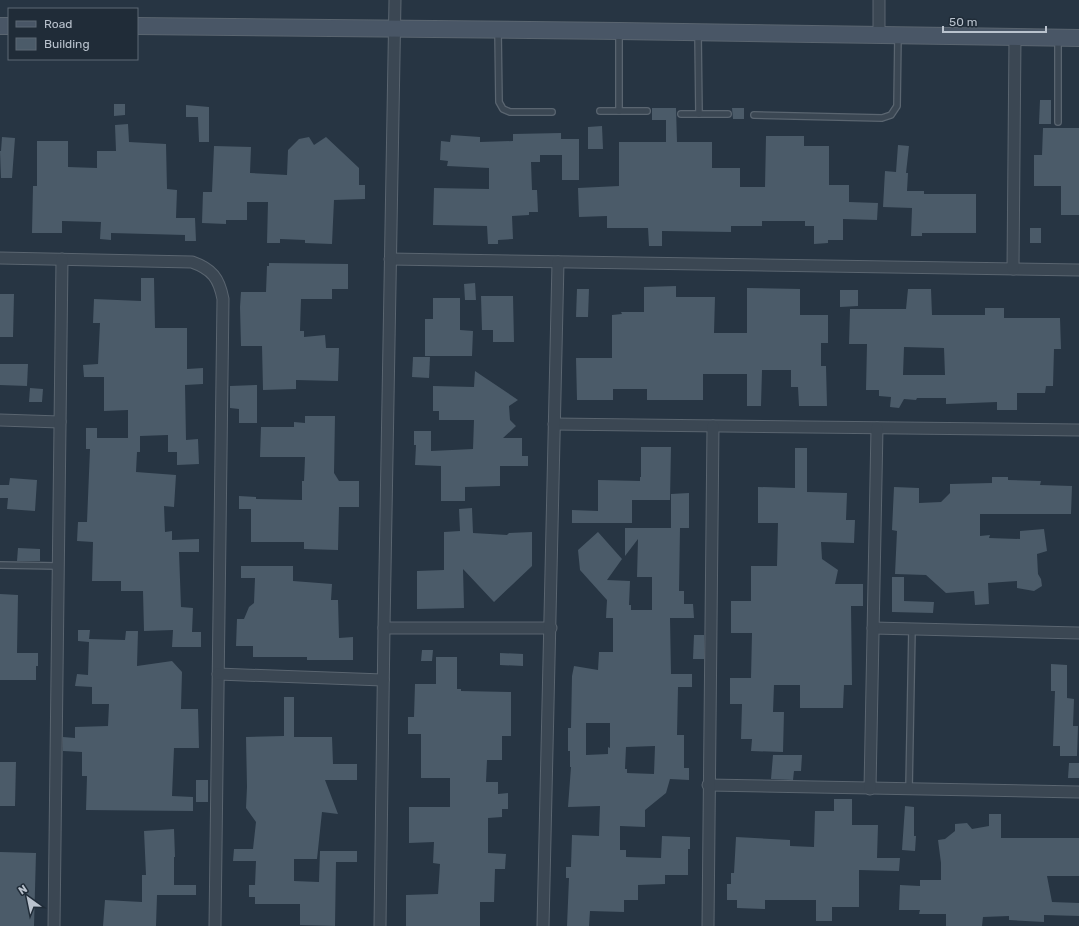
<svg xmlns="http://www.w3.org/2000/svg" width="1079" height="926" font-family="Rubik,sans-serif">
<rect width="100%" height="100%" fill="#273543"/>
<g fill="#4b5b69" fill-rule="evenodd">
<path d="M 1040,100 L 1051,100 L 1051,124 L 1039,124 Z"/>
<path d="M 114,104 L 125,104 L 125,115 L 114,116 Z"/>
<path d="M 186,105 L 209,107 L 209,142 L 199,142 L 198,117 L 186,117 Z"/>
<path d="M 652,108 L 676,108 L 677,142 L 712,142 L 712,168 L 740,168 L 740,187 L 765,187 L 766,136 L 804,136 L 804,146 L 829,146 L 829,185 L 849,185 L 849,202 L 878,203 L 877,220 L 843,219 L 843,240 L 828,240 L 828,243 L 814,244 L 814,226 L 805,226 L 805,221 L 762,221 L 762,226 L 731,226 L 731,232 L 662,231 L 662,246 L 649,246 L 648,228 L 607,228 L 607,216 L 579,217 L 578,188 L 619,186 L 619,142 L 666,142 L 666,120 L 652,120 Z"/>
<path d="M 732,108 L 744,108 L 744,119 L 733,119 Z"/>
<path d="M 128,124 L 129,142 L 166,144 L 167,189 L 177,190 L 176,218 L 195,218 L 196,241 L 185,241 L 185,235 L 111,233 L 111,240 L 100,239 L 101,222 L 62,221 L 62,233 L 32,233 L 33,186 L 37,186 L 37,141 L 68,141 L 68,167 L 97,168 L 97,151 L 116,151 L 115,125 Z"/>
<path d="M 602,126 L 603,149 L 588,149 L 588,127 Z"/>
<path d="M 1043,128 L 1079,128 L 1079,215 L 1061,215 L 1061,186 L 1034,186 L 1034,155 L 1042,155 Z"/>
<path d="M 561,133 L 561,139 L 579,139 L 579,180 L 562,180 L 562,155 L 540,155 L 540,162 L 531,162 L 532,190 L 537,190 L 538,212 L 529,212 L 529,215 L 512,216 L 513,239 L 498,240 L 498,244 L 488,244 L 487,226 L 433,225 L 434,188 L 489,189 L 489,168 L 447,166 L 448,161 L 440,160 L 441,141 L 450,142 L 451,135 L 480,137 L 480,142 L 513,141 L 513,134 Z"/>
<path d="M 2,137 L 15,138 L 12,178 L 1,178 L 0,151 L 1,151 Z"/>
<path d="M 309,137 L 314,145 L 326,137 L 359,168 L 359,185 L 365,185 L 365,199 L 334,200 L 332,244 L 305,243 L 305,240 L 280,239 L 280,243 L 267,243 L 268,202 L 247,202 L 247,220 L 226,220 L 226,224 L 202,223 L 203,192 L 212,192 L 214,146 L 251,147 L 250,173 L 287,175 L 288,150 L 299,139 Z"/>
<path d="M 898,145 L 909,146 L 906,173 L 908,173 L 907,191 L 924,191 L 924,194 L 976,194 L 976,233 L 922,233 L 922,236 L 911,236 L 912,208 L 883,207 L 885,171 L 896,172 Z"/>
<rect x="1030" y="228" width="11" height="15"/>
<path d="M 269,263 L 348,264 L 348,289 L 332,289 L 332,299 L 301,299 L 300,331 L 304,331 L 304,337 L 325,335 L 326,348 L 339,348 L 338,381 L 296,380 L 296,389 L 263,390 L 262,346 L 241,346 L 240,307 L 241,292 L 266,292 L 267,266 L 269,266 Z"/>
<path d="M 141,278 L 154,278 L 155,328 L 187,328 L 187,369 L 203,368 L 203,384 L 185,385 L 186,440 L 198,439 L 199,464 L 177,465 L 177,452 L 168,452 L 168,435 L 140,436 L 140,452 L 137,452 L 136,472 L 176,475 L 174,507 L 164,506 L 165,532 L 172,531 L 172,540 L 199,539 L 199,552 L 179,552 L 181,607 L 193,608 L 192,632 L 201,632 L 201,647 L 172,647 L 173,630 L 144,631 L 143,591 L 121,591 L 121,581 L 92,581 L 93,542 L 77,541 L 78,522 L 87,522 L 90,449 L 86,449 L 86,428 L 97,428 L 97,438 L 128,438 L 128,410 L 104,411 L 104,377 L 84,377 L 83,365 L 98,364 L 100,323 L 93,323 L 94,299 L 141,301 Z"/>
<path d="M 475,283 L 476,300 L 465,300 L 464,284 Z"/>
<path d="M 676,286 L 676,297 L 715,297 L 714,333 L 747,333 L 747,288 L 800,289 L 800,315 L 828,315 L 828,343 L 821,343 L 821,366 L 826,366 L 827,406 L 799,406 L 798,387 L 791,387 L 791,370 L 762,370 L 761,406 L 747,406 L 747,374 L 703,374 L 703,400 L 647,400 L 647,389 L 613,389 L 613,400 L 577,400 L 576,358 L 612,358 L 612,315 L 622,314 L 621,312 L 644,312 L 644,287 Z"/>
<path d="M 577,289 L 589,289 L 588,317 L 576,317 Z"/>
<path d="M 908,289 L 931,289 L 932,315 L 985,315 L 985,308 L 1004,308 L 1004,318 L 1060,318 L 1061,349 L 1054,349 L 1053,386 L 1046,386 L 1045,393 L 1017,393 L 1017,410 L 997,410 L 997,402 L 946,404 L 946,398 L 917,398 L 916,400 L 904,399 L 899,408 L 890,407 L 891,397 L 879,396 L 879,390 L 866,390 L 867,344 L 849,344 L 850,309 L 906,309 ZM 904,347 L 944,348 L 945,375 L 903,375 Z"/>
<path d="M 840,290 L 858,290 L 858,306 L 840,307 Z"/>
<path d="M 0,294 L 14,294 L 13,337 L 0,337 Z"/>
<path d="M 481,296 L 513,296 L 514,342 L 493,342 L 493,330 L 482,330 Z"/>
<path d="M 433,298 L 460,298 L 460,330 L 473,331 L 472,356 L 425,356 L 425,319 L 433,319 Z"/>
<path d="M 413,357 L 430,357 L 429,378 L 412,377 Z"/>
<path d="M 0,364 L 28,364 L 27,386 L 0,385 Z"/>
<path d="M 475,371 L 518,400 L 509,406 L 510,420 L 516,426 L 503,438 L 522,438 L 522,456 L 528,456 L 528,466 L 500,466 L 500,486 L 465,487 L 465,501 L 441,501 L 441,466 L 415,465 L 416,445 L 414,445 L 414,431 L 431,431 L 431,451 L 473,449 L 474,420 L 439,420 L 439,411 L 433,411 L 433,386 L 474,387 Z"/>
<path d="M 257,385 L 257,423 L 239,423 L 239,409 L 230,408 L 230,386 Z"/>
<path d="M 30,388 L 43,389 L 42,402 L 29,402 Z"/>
<path d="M 305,416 L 335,416 L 334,473 L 339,481 L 359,481 L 359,507 L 339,507 L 338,550 L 304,549 L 304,542 L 251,542 L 251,509 L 239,509 L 239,496 L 256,497 L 256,499 L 302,500 L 302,481 L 304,481 L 305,457 L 260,457 L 261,427 L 294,427 L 294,422 L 305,423 Z"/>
<path d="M 641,447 L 671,447 L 670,500 L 632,500 L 632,523 L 572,523 L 572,510 L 598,511 L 598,480 L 640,481 L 640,477 L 641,477 Z"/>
<path d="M 795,448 L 807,448 L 807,492 L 847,493 L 846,520 L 855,520 L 854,543 L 821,542 L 822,559 L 838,570 L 835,584 L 863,584 L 863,606 L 851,606 L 852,685 L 844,685 L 843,708 L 800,708 L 800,685 L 774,685 L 773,712 L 784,712 L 783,752 L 751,751 L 752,739 L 741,739 L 742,704 L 730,704 L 730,678 L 751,678 L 752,633 L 731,633 L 731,601 L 751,601 L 751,566 L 777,566 L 778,523 L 758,523 L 758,487 L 795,488 Z"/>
<path d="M 992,477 L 1008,477 L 1008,480 L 1041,481 L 1040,485 L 1072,486 L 1071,514 L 980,514 L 980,536 L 990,535 L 989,538 L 1020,539 L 1020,531 L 1044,529 L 1047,551 L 1037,554 L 1038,574 L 1041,579 L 1042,586 L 1034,591 L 1017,588 L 1017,581 L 988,583 L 989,604 L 975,605 L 974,591 L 946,593 L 926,575 L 895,574 L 897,531 L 892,530 L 894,487 L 919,488 L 919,503 L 941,502 L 950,493 L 950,484 L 992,483 Z"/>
<path d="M 10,478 L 37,480 L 35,511 L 7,509 L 8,498 L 0,498 L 0,485 L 9,485 Z"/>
<path d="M 689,493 L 689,528 L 671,528 L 671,494 Z"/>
<path d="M 472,508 L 473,533 L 507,535 L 509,533 L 532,532 L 532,566 L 494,602 L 463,569 L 464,608 L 417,609 L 417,571 L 444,570 L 444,532 L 460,531 L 459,509 Z"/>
<path d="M 625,528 L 680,528 L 679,591 L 684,591 L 684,604 L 693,604 L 694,618 L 670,618 L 671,674 L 692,674 L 692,687 L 678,687 L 677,735 L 684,735 L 684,768 L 689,768 L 689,780 L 670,779 L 666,793 L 645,810 L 645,827 L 620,826 L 620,850 L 626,850 L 626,857 L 661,858 L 662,836 L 690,837 L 690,849 L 688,849 L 688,875 L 665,875 L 665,884 L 638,885 L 638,900 L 624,900 L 624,912 L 590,911 L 589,926 L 567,926 L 569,878 L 566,878 L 566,867 L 571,867 L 572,835 L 599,836 L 600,806 L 568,807 L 571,767 L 570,767 L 570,751 L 568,751 L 568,728 L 571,728 L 572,676 L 574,666 L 598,670 L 599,652 L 613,652 L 613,618 L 606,618 L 607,600 L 580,570 L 578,550 L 598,532 L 622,559 L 607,580 L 630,581 L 629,605 L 631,605 L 631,610 L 652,610 L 652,577 L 637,577 L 638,539 L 625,556 ZM 586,723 L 610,723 L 610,748 L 608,747 L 608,754 L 586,755 ZM 655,746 L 654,774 L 627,773 L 627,769 L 625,769 L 626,747 Z"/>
<path d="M 18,548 L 40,549 L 40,561 L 17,561 Z"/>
<path d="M 241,566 L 293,566 L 293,581 L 332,584 L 331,600 L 338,600 L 339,638 L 353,637 L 353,660 L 307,660 L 307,657 L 253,657 L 253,646 L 236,646 L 237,619 L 244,619 L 249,607 L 254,603 L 255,578 L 241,578 Z"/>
<path d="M 892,577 L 904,577 L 904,601 L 934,602 L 933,613 L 892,612 Z"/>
<path d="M 0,594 L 18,595 L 17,653 L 38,653 L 38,666 L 36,666 L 36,680 L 0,680 Z"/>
<path d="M 78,630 L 90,630 L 89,639 L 125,640 L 126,631 L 138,631 L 137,666 L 172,661 L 182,672 L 181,709 L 198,709 L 199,748 L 174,748 L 172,796 L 193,797 L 193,811 L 86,810 L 87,776 L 82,776 L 82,752 L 63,751 L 63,737 L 75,738 L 75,727 L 108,726 L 109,704 L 92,704 L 92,687 L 75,686 L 77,674 L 88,675 L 89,642 L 78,641 Z"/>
<path d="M 694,635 L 704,635 L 704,659 L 693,659 Z"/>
<path d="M 422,650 L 433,650 L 432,661 L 421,661 Z"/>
<path d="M 500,653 L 523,654 L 523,666 L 500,665 Z"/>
<path d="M 436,657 L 457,657 L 457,689 L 461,689 L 461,691 L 511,692 L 511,736 L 502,736 L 502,760 L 487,760 L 486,782 L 498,782 L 498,794 L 508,793 L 508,809 L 502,809 L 502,817 L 488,818 L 488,853 L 506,854 L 505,869 L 495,869 L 494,902 L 480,902 L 480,926 L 406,926 L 406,895 L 438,894 L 440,864 L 433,863 L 434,842 L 409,843 L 409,807 L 450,807 L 450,778 L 421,778 L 421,734 L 408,734 L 408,717 L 414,717 L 415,684 L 436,684 Z"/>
<path d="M 1051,664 L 1067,665 L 1067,698 L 1074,699 L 1073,726 L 1078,726 L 1077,756 L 1060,756 L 1060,746 L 1053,746 L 1055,691 L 1051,691 Z"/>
<path d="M 284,697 L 294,697 L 294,737 L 332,737 L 333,764 L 357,764 L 357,780 L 325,780 L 338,814 L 322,812 L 317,859 L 294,859 L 294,881 L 319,882 L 320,851 L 357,851 L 357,862 L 336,862 L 335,926 L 300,925 L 300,904 L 255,904 L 255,897 L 249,897 L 249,885 L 255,885 L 256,861 L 233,861 L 234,849 L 253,849 L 256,822 L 246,808 L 247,787 L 246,737 L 284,736 Z"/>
<path d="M 773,755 L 802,755 L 801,771 L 794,771 L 793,780 L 771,779 Z"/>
<path d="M 0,762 L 16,762 L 15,806 L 0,806 Z"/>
<path d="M 1069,763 L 1079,763 L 1079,778 L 1068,778 Z"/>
<rect x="196" y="780" width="12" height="22"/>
<path d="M 834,799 L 852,799 L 852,825 L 878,825 L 877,858 L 900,858 L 899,871 L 859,870 L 859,907 L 832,907 L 832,921 L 816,921 L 816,900 L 765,900 L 765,909 L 737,908 L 737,900 L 727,900 L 727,884 L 731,884 L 731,873 L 734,873 L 736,837 L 790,840 L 790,846 L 814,847 L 815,811 L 834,811 Z"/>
<path d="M 905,806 L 914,807 L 914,836 L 916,836 L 915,851 L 902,850 Z"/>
<path d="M 989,814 L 1001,814 L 1001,838 L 1079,838 L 1079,876 L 1047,876 L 1052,902 L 1079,903 L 1079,916 L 1044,915 L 1044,922 L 1009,920 L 1009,916 L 983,917 L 982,926 L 946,926 L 946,914 L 919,914 L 920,910 L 899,910 L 900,885 L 920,886 L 920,880 L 941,880 L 941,863 L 938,840 L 945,839 L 955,831 L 955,824 L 967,823 L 972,829 L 989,826 Z"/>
<path d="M 174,829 L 175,857 L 174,857 L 174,885 L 196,885 L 196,895 L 157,895 L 156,926 L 103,926 L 105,900 L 142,902 L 142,875 L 146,875 L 144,831 Z"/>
<path d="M 0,852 L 36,853 L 34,926 L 0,926 Z"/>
</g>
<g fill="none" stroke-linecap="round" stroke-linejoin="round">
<g stroke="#5a6570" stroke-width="8">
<g id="lane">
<path d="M 498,31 L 499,102 L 503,109 L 510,112 L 552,112"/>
<path d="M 619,32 L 619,111"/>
<path d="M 698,34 L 699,114"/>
<path d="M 600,111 L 647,111"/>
<path d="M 681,114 L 728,114"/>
<path d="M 754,115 L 882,118 L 891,115 L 897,106 L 898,36"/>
<path d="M 1058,122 L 1058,38"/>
<path d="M 0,565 L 58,566"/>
<path d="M 909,789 L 912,629"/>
</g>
</g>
<g stroke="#5a6570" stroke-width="13">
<g id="street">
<path d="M 879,35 L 879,0"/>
<path d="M 0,258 L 192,262 C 212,269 219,278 223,299 L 215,926"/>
<path d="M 390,259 L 1079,270"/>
<path d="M 1013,269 L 1015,37"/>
<path d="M 0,420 L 60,422"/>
<path d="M 554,424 L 1079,430"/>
<path d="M 384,628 L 551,628"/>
<path d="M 873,628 L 1079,633"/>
<path d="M 218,674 L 383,680"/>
<path d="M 708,785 L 1079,792"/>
<path d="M 870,789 L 877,428"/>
<path d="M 54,926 L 62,259"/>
<path d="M 380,926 L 384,628 L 395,0"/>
<path d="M 543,926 L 558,262"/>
<path d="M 708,926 L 713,426"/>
</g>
</g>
<g stroke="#5a6570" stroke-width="18">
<g id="secondary">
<path d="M 0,26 L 9,26"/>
<path d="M 137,26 L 619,31 L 1079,38"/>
</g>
</g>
<use href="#lane" stroke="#3b4753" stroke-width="5.5"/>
<use href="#street" stroke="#3b4753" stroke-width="11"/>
<use href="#secondary" stroke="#495666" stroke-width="16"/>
</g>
<rect x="8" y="8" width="130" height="52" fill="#202c38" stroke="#5d6874"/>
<rect x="16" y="21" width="20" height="6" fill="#495666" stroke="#5d6874"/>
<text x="44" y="28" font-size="12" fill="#b9c2cd">Road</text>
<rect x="16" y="38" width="20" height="12" fill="#4b5b69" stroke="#5d6874"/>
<text x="44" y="48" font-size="12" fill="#b9c2cd">Building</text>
<g transform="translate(28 898) rotate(327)" stroke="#202c38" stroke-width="3" paint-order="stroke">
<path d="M0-3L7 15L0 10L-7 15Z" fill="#b9c2cd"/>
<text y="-6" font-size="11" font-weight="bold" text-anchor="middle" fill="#b9c2cd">N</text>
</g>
<path d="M943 26v6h103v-6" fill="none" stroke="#b9c2cd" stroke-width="2"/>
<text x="949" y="26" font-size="12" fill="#b9c2cd" stroke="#202c38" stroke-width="3" paint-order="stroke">50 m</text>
</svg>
